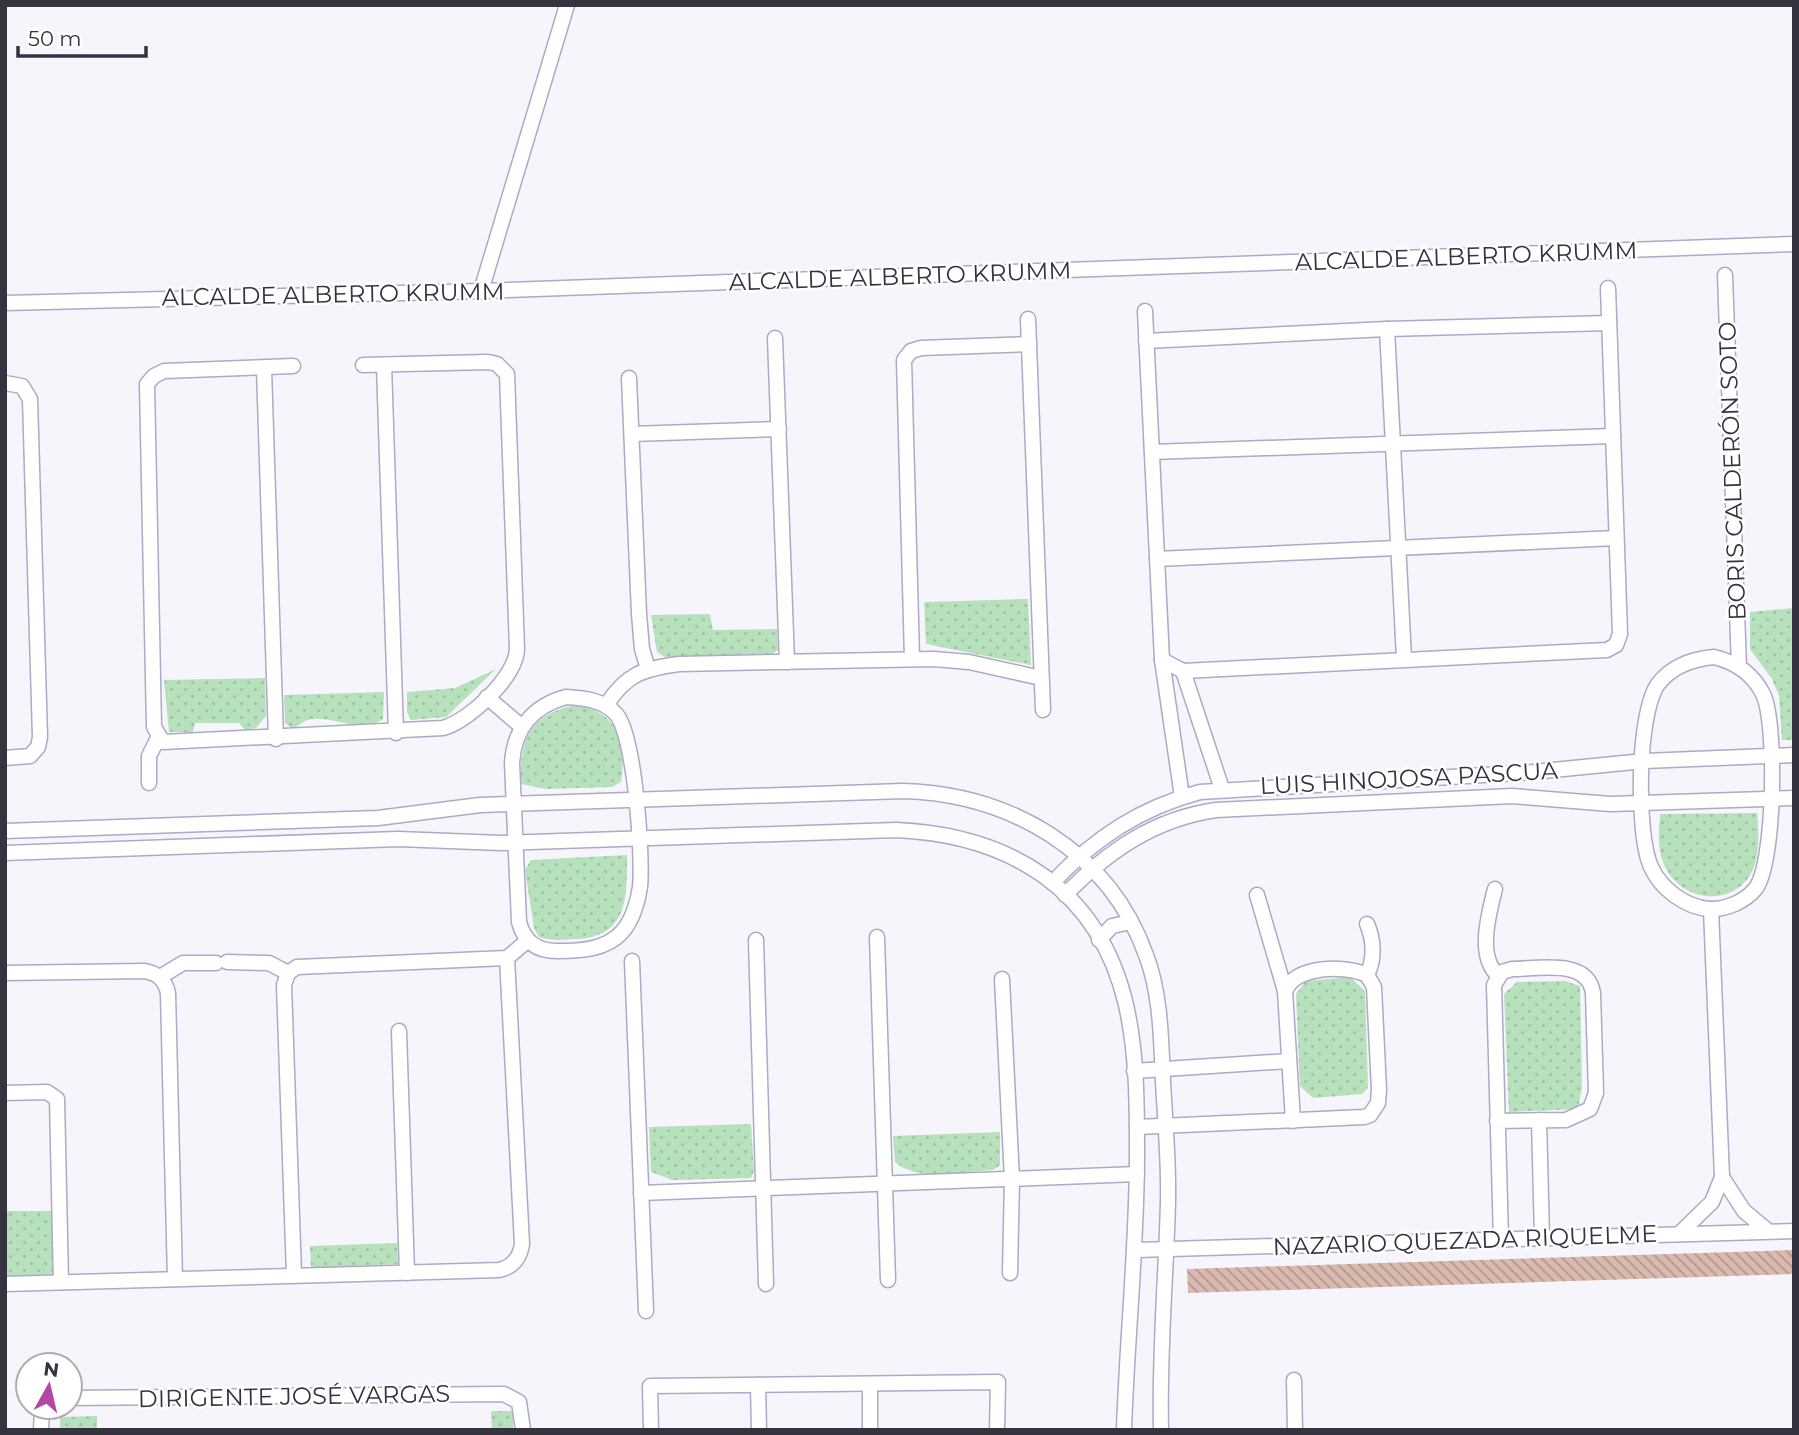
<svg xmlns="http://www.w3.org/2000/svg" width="1799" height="1435" font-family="Montserrat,sans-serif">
<defs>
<pattern id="grass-dots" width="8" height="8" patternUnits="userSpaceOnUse" patternTransform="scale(1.75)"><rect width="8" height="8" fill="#b7e1bd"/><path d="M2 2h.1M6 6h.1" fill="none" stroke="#9ec2a4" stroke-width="1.8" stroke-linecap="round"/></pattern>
<pattern id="building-back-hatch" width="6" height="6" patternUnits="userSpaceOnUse" patternTransform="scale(1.75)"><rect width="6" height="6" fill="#dab9af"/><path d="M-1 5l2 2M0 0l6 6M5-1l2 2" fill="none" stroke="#b29790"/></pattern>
</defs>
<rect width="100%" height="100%" fill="#f6f5fb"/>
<g fill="url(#grass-dots)">
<path d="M 1028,599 L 1031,665 L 926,644 L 924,602 Z"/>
<path d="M 1794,608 L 1794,740 L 1782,740 L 1779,696 L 1772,679 L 1750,649 L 1750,612 Z"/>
<path d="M 710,614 L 713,630 L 777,629 L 778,650 L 772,654 L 665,657 L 657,652 L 651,615 Z"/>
<path d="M 496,669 L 446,717 L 411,720 L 407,712 L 407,692 L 455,688 Z"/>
<path d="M 265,678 L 266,716 L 256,728 L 245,730 L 239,723 L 195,723 L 193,732 L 169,732 L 164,680 Z"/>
<path d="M 384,692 L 383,719 C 363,734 335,717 313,719 C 306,719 299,725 293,729 L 285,723 L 284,695 Z"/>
<path d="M 576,705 C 618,711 627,744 621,782 L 612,787 L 546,789 L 521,784 C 519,739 530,714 576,705 Z"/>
<path d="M 1757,813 C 1759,831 1760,861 1749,877 C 1725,910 1676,898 1663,862 C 1657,846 1659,830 1660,814 Z"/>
<path d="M 627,855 C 627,896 629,937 576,939 C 563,940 551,941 539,937 L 534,928 L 525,870 L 531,860 Z"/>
<path d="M 1350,977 L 1365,991 L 1368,1088 L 1362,1094 L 1313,1098 L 1300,1086 L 1296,994 L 1306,981 Z"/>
<path d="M 1565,981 L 1580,986 L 1582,1088 L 1578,1109 L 1509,1112 L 1504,994 L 1517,982 Z"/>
<path d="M 751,1124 L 754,1171 L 751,1178 L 672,1180 L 651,1172 L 649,1127 Z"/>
<path d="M 1000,1132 L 1000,1165 L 993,1170 C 964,1171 918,1183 895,1162 L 893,1136 Z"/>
<path d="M 5,1211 L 52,1211 L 53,1276 L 5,1276 Z"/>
<path d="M 397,1243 L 398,1264 L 311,1268 L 310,1246 Z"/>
<path d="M 491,1411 L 513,1411 L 513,1430 L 492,1430 Z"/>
<path d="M 97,1416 L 97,1430 L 60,1430 L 60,1417 Z"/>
</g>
<path fill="url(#building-back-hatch)" d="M 1794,1250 L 1794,1274 L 1188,1293 L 1187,1269 Z"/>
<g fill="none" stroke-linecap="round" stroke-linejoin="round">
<g stroke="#aea9c6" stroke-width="17">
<g id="street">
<path d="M 1725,275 L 1739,667"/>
<path d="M 481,291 L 567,5"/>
<path d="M 5,303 L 481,291 L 1794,244"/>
<path d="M 1145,311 L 1162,660 L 1182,797"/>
<path d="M 1028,319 L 1043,710"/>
<path d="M 1387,329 L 1404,658"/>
<path d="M 775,338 L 787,662"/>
<path d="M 1146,341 L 1387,329 L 1609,323"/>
<path d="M 384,365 L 396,733"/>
<path d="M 293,366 L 164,371 L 154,376 L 147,384 L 154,727 L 163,742 L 443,728 C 469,721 516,677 517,649 L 507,374 L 497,364 L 488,362 L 363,365"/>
<path d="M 264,369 L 276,739"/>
<path d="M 629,378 L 639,614 L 642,649 L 648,669"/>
<path d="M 5,383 L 22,386 L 30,399 L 40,737 L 38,747 L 30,756 L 5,758"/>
<path d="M 632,434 L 779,429"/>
<path d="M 1152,452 L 1613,436"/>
<path d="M 1157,559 L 1616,538"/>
<path d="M 1714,657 C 1735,662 1753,674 1763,694 C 1777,722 1775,862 1756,888 C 1746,901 1726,910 1709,909 C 1685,907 1661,889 1651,867 C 1636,834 1637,714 1658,684 C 1672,666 1692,659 1714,657 Z"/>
<path d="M 912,658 L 904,360 L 911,351 L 921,348 L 1029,344"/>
<path d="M 1162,660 L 1183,671 L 1607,650 L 1616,645 L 1620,634 L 1608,288"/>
<path d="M 1183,671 L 1222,789"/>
<path d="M 487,697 L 522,727"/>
<path d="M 566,697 C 583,698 604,700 616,714 C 635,735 643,857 640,887 C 638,902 632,921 622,932 C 606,950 580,951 557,951 C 536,951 524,941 519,922 L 512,763 C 514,729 533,706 566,697 Z"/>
<path d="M 606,705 C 627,674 642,669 679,664 L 934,659 L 969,662 L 1041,678"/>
<path d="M 149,783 L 149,756 L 158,738"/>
<path d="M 5,831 L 378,818 L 480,805 L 903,791 C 1010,794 1109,851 1146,955 C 1161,994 1161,1039 1163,1081 C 1165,1121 1169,1162 1168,1202 C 1166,1278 1159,1353 1161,1430"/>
<path d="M 5,853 L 398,839 L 501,843 L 896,830 C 1010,835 1099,889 1126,1005 C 1137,1053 1137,1105 1137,1154 C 1137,1246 1127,1337 1124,1430"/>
<path d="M 1053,882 C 1095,838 1140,808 1200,792 L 1533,772 L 1644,761 L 1794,755"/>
<path d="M 1495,889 C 1489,913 1476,958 1499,976"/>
<path d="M 1065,895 C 1108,851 1154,819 1216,810 L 1512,796 L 1610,804 L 1794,798"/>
<path d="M 1257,895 L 1285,991"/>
<path d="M 1367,924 C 1374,940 1375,959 1367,975"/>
<path d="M 877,937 L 888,1280"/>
<path d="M 756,940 L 766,1284"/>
<path d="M 1099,940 L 1112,926 L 1131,922"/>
<path d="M 632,961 L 646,1311"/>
<path d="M 227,962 L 269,963 L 288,973"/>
<path d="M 5,973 L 144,971 C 158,973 165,980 168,993 L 175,1279"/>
<path d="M 160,977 L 183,963 L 216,963"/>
<path d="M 1002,979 L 1012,1179 L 1010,1273"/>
<path d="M 399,1031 L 407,1273"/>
<path d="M 1134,1071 L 1289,1061"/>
<path d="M 5,1093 L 47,1092 L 57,1099 L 61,1282"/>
<path d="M 1539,1120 L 1542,1238"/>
<path d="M 1497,1121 L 1566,1120 L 1590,1109 L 1596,1093 L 1593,993 C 1588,958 1538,969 1512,969 L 1502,972 L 1494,985 L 1501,1239"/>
<path d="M 1137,1127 L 1364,1117 L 1370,1115 L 1378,1103 L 1379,1090 L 1374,987 L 1367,975 C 1345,965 1296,965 1285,991 L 1293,1121"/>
<path d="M 1722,1177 L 1744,1211 L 1768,1231"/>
<path d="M 641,1193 L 1137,1174"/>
<path d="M 1679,1234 L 1712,1202 L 1722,1177 L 1711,909"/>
<path d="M 1136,1250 L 1794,1231"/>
<path d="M 294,1275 L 284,985 L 288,973 L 297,967 L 507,958 L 527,941"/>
<path d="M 5,1284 L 499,1270 C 513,1267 520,1258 522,1244 L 507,958"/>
<path d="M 1294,1380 L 1295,1430"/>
<path d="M 870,1384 L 870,1430"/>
<path d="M 758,1385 L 759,1430"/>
<path d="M 70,1398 L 504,1394 L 519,1402 L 523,1430"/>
<path d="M 41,1430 L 42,1407"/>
<path d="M 651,1430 L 650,1386 L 998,1382 L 997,1430"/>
</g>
</g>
<use href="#street" stroke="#fff" stroke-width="14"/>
</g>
<g text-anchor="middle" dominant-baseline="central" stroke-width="5" stroke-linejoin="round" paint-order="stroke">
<g font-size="24" fill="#35333f" stroke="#fff">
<text transform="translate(1466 256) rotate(-2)">ALCALDE ALBERTO KRUMM</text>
<text transform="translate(900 276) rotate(-2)">ALCALDE ALBERTO KRUMM</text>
<text transform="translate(333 294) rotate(-1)">ALCALDE ALBERTO KRUMM</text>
<text transform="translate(1732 471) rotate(-92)">BORIS CALDERÓN SOTO</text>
<text transform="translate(1409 778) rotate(-3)">LUIS HINOJOSA PASCUA</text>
<text transform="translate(1465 1240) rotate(-2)">NAZARIO QUEZADA RIQUELME</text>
<text transform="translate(294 1396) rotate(-1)">DIRIGENTE JOSÉ VARGAS</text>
</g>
</g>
<rect width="1799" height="1435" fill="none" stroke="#35333f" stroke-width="14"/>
<g transform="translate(49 1386) rotate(8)"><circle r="33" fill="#ffffff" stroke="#aeadb2" stroke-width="2"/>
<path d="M0-5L12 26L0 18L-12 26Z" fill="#b446a4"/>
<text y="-10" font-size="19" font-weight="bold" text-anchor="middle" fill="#35333f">N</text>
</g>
<path d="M18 46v10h128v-10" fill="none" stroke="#35333f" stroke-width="3.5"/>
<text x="28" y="46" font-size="21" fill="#35333f" stroke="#ffffff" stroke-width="5" paint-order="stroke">50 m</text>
</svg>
